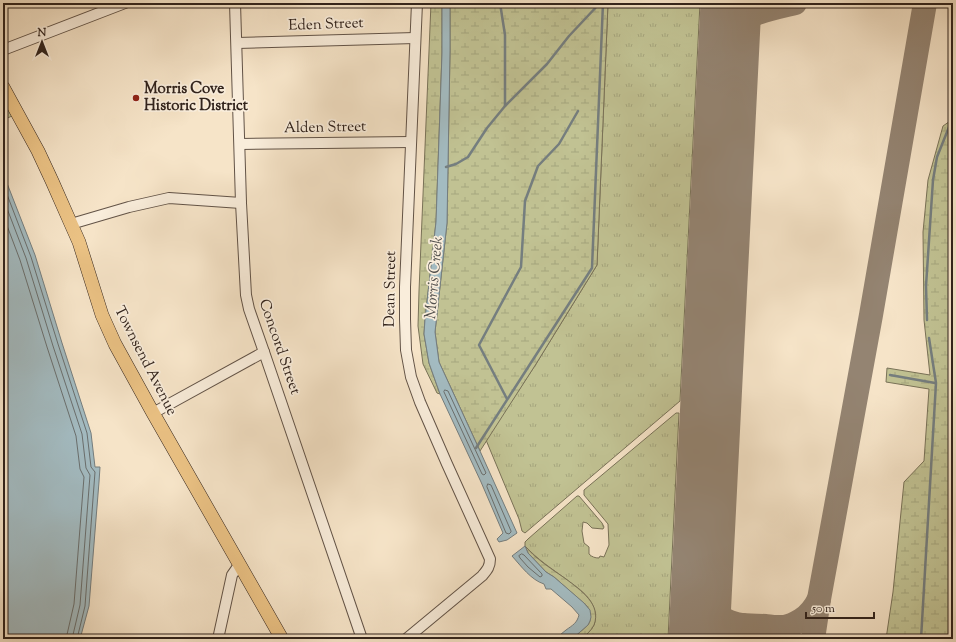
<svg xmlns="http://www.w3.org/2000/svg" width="956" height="642" font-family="'Sorts Mill Goudy',serif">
<defs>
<pattern id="grass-tufts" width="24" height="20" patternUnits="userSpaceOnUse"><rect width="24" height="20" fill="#c1c293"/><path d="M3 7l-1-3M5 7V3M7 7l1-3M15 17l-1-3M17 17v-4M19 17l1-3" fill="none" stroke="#a6a67e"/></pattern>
<pattern id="wetland-marsh" width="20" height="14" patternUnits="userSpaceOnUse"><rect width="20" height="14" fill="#c1c293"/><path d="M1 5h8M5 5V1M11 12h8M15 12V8" fill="none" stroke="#a6a67e"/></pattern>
</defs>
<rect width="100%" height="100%" fill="#f6e4c8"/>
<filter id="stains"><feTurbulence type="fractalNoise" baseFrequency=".005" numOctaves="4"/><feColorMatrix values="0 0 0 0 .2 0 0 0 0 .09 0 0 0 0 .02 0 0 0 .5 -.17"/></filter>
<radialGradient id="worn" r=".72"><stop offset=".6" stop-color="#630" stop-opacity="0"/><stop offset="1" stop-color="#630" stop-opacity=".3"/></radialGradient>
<g fill="url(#grass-tufts)" stroke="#797258">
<path d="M 608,3 L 700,3 L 680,401 L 525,533 L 522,531 L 519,519 L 486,440 L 536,364 L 597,265 Z"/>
<path d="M 3,99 L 12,116 L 3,120 Z"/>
<path d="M 676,413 L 679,413 L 668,639 L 581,639 C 586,635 591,631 594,625 C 597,617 595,609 591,602 C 585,592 575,586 566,579 C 552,569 537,559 525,546 L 525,542 L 528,539 L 577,496 L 579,496 L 602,523 L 604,527 L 603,529 L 592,528 L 587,523 L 583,522 L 582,531 L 584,543 L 589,547 L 589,554 C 592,557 595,558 599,558 L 600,556 L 604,557 L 609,545 L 608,524 L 584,495 L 584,490 Z"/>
</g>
<g fill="url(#wetland-marsh)" stroke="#797258">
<path d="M 431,3 L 442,3 L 442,53 L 436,222 L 425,319 L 424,334 L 429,363 L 440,394 L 437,393 L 423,364 L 418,326 L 419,291 Z"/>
<path d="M 450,3 L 608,3 L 597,265 L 536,364 L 480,451 L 439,362 L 435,332 L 447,223 L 450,51 Z"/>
<path d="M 953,119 L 953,639 L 886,639 L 893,592 L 904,482 L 924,461 L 929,389 L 886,382 L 887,368 L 930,375 L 924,320 L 923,232 L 928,180 L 943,126 Z"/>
<path d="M 525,546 C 529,550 532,554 536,557 C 545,565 556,572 566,579 C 580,590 602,604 594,625 C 591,631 586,635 581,639 L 572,639 L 588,625 L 590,621 L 590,613 L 587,606 L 554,577 L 546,572 L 528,553 Z"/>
</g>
<g fill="#a3bbc1" stroke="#757e7f">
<path d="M 442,3 L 450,3 L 450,51 L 447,223 L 435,332 L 439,362 L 480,451 L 517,533 L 507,540 L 499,542 L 497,539 L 503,533 L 481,482 L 440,394 L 429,363 L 424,334 L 425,319 L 436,222 L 442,53 Z"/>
<path d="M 3,173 L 35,255 L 62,343 L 91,433 L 95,467 L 100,467 L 99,482 L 89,606 L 80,639 L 3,639 Z"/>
<path d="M 525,546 L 528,553 L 546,572 L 554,577 L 584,603 L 590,610 L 591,617 L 590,621 L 588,625 L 572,639 L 555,639 C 559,636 562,633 566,630 C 573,625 577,623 579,615 L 572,607 L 551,589 L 546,589 L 544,584 C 531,580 521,566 512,556 Z"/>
</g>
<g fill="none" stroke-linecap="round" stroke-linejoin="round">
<g stroke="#6a6f6e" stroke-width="1">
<path d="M 3,184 L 31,257 L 58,344 L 87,433 L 91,467 L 95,472 L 85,606 L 77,639"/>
<path d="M 3,198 L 26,258 L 53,346 L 82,434 L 86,468 L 90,475 L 80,605 L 72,639"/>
<path d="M 3,215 L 20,260 L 47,347 L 76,436 L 80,469 L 84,477 L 74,604 L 66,639"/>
<path d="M 445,390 L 448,391 L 486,473 L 484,475 L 482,474 L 444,392 Z"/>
<path d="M 488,484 L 491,485 L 511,531 L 511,532 L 509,534 L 506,533 L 487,487 Z"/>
<path d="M 522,554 L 524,555 L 542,574 L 542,576 L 540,577 L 528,567 L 520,558 L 519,556 Z"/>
</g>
<g stroke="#757e7f" stroke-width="2.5">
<path d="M 500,3 L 505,35 L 505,106"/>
<path d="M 446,167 L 456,164 L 468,157 L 487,128 L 505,106 L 547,64 L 569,36 L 600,3"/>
<path d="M 927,320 L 926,286 L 933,180 L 937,157 L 951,122"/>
<path d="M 890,375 L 935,383"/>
<path d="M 507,399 L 479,345 L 521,267 L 525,201 L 538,166 L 559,144 L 578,111"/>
<path d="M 476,448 L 592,268 L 603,3"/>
<path d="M 951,469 L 953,472"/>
<path d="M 921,639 L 936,383 L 929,338"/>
</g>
<g stroke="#948472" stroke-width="24">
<path d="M 729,47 C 734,37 738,25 748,18 C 757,11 783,6 795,3"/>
<path d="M 702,589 C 707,599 712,610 721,617 C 733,627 751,625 766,626 C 772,627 778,627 784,627 C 790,626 796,623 801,620 C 809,615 815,607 819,599"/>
<path d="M 711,639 C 722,629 727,627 742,625"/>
<path d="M 813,639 L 819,599 L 871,315 L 925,3"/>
</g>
<path stroke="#948472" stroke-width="61" d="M 699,639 L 731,3"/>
<g stroke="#625347" stroke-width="12">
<g id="minor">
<path d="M 235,3 L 241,203 L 246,295 L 249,309 L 264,352 L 362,639"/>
<path d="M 237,43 L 415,38"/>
<path d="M 3,50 L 125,3"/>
<path d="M 240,144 L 411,142"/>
<path d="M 71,224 L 129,207 L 169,198 L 241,203"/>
<path d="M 153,413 L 264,352"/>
<path d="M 218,639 L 232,575 L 239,565"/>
<path d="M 406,639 L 482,576 C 487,570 490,567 490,559 L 447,464 L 420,402 L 411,377 L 406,350 L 405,319 L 405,287 L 417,3"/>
</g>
</g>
<g stroke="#31231c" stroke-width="14">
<path id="major" d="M 3,87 L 38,151 L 52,181 L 71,224 L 79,242 L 102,315 L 115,344 L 153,413 L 282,639"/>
</g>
<use href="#minor" stroke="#f9eddb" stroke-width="10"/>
<use href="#major" stroke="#ebc284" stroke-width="13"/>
</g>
<circle fill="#8f2418" stroke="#f9eddb" stroke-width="1.5" cx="136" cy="98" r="4"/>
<g text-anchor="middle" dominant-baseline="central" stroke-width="3.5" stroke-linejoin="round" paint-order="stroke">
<g font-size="15" fill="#31231c" stroke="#f9eddb">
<text transform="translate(326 25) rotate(-2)">Eden Street</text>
<text transform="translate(325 128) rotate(-1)">Alden Street</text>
<text transform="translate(391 289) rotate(-89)">Dean Street</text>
<text transform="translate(279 347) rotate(71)">Concord Street</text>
<text transform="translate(145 361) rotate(63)">Townsend Avenue</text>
</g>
<g font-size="15" font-weight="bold" fill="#31231c" stroke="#f9eddb" text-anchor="start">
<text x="144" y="89">Morris Cove<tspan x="144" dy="17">Historic District</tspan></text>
</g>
<g font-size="16" font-style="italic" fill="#53514e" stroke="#f9eddb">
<text transform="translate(435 278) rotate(-85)">Morris Creek</text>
</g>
</g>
<rect width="956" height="642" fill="none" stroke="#f6e4c8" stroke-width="16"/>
<rect x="4" y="4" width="948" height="634" fill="none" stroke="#31231c" stroke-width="2"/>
<rect x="8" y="8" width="940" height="626" fill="none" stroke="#31231c"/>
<g transform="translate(42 42)" stroke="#f9eddb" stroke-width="3" paint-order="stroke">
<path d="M0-3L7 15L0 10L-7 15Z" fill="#31231c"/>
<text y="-6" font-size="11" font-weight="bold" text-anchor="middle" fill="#31231c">N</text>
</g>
<path d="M806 612v6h68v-6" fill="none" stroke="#31231c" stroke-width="2"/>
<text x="812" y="612" font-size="12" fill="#31231c" stroke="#f9eddb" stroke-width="3" paint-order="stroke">50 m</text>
<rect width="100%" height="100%" filter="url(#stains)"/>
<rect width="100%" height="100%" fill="url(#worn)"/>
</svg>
